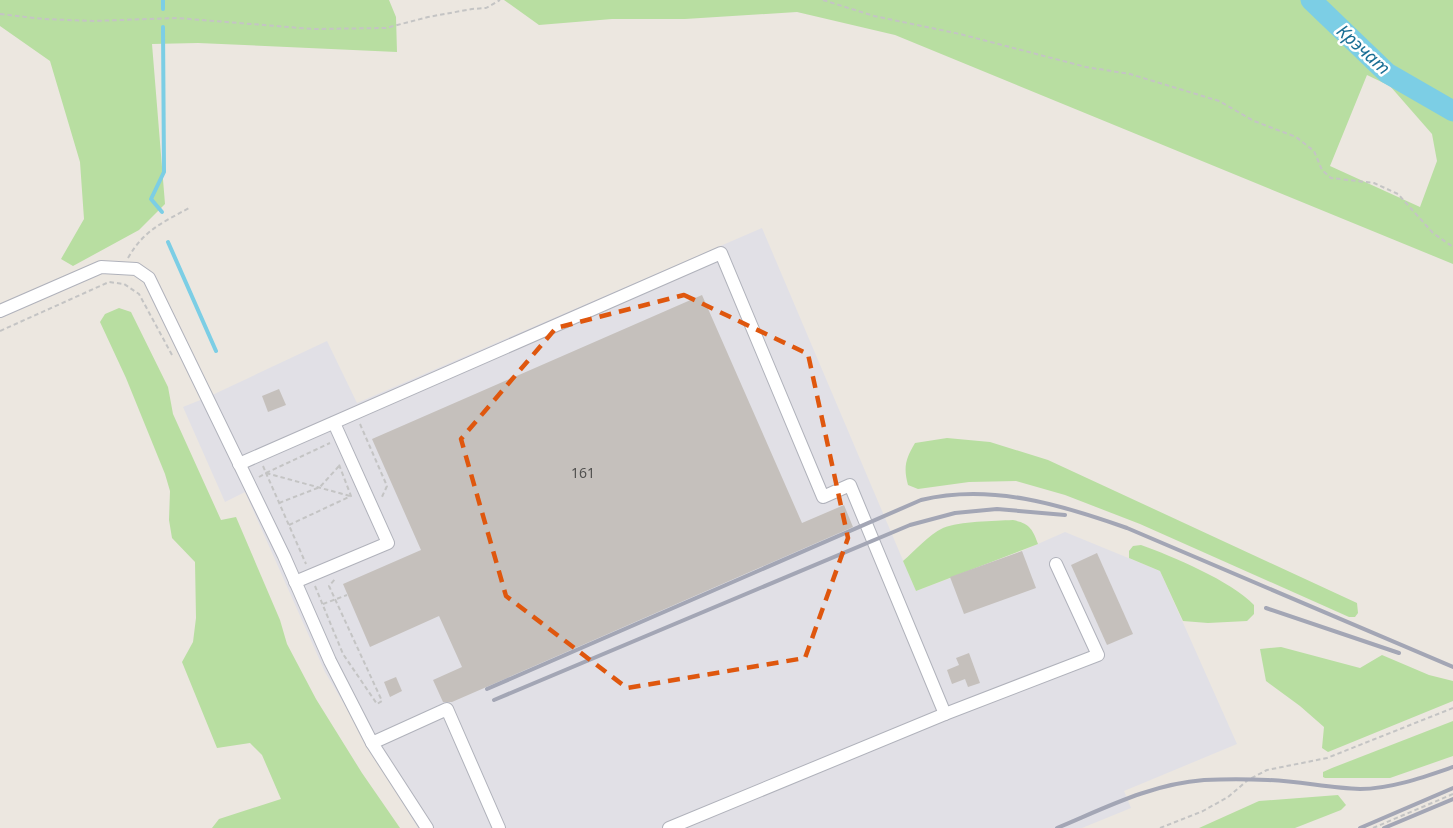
<svg xmlns="http://www.w3.org/2000/svg" width="1453" height="828" font-family="'Noto Sans',sans-serif">
<rect width="100%" height="100%" fill="#ece7e0"/>
<path fill="#e1e0e6" d="M 762,228 L 916,591 L 1022,551 L 1065,532 L 1160,571 L 1237,744 L 1124,791 L 1131,808 L 1082,828 L 418,828 L 325,672 L 245,492 L 225,502 L 183,407 L 208,397 L 327,341 L 357,403 Z"/>
<g fill="#b8dea1" fill-rule="evenodd">
<path d="M 0,0 L 389,0 L 396,17 L 397,52 L 198,43 L 152,44 L 165,204 L 139,230 L 73,266 L 61,259 L 84,219 L 80,162 L 50,61 L 0,26 Z"/>
<path d="M 504,0 L 1453,0 L 1453,264 L 895,35 L 797,12 L 685,19 L 612,19 L 539,25 ZM 1367,75 L 1390,86 L 1432,134 L 1437,161 L 1420,207 L 1330,166 Z"/>
<path d="M 119,308 L 131,312 L 168,387 L 173,414 L 221,520 L 236,517 L 280,620 L 287,644 L 316,699 L 362,773 L 400,828 L 212,828 L 219,819 L 281,799 L 262,755 L 250,743 L 217,748 L 182,662 L 193,642 L 196,618 L 195,562 L 172,538 L 169,520 L 170,491 L 165,474 L 126,378 L 100,322 L 105,314 Z"/>
<path d="M 947,438 L 990,442 L 1048,460 L 1357,603 L 1358,613 L 1355,617 L 1349,617 L 1140,524 L 1065,495 L 1016,481 L 969,482 L 918,489 L 908,485 C 903,467 906,458 915,443 Z"/>
<path d="M 1013,520 C 1029,523 1033,529 1038,544 L 916,591 L 903,561 C 915,551 928,535 943,528 C 960,521 994,521 1013,520 Z"/>
<path d="M 1141,545 C 1172,556 1231,581 1254,605 L 1254,614 L 1247,621 L 1208,623 L 1183,621 L 1160,571 L 1129,558 L 1129,551 L 1133,546 Z"/>
<path d="M 1281,647 L 1360,668 L 1382,655 L 1429,675 L 1453,681 L 1453,701 L 1328,752 L 1322,748 L 1324,727 L 1300,706 L 1266,681 L 1260,649 Z"/>
<path d="M 1453,721 L 1453,756 L 1390,778 L 1325,778 L 1323,777 L 1323,772 L 1332,768 Z"/>
<path d="M 1338,795 L 1346,805 L 1341,810 L 1295,828 L 1199,828 L 1259,801 Z"/>
</g>
<g fill="none" stroke-linecap="round" stroke-linejoin="round">
<g stroke="#7ccee5" stroke-width="4">
<path d="M 163,0 L 163,9"/>
<path d="M 162,212 L 151,199 L 164,172 L 163,27"/>
<path d="M 168,242 L 216,351"/>
</g>
<path stroke="#7ccee5" stroke-width="21" d="M 1311,0 L 1387,73 L 1453,111"/>
</g>
<g fill="#c5c0bc">
<path d="M 702,295 L 802,523 L 844,505 L 853,527 L 452,702 L 443,702 L 433,680 L 462,667 L 439,616 L 370,647 L 343,584 L 421,550 L 372,439 Z"/>
<path d="M 279,389 L 286,405 L 268,412 L 262,396 Z"/>
<path d="M 1022,551 L 1036,588 L 964,614 L 950,577 Z"/>
<path d="M 1097,553 L 1133,634 L 1107,645 L 1071,565 Z"/>
<path d="M 969,653 L 980,683 L 968,687 L 965,679 L 952,684 L 947,670 L 959,665 L 956,658 Z"/>
<path d="M 396,677 L 402,691 L 390,697 L 384,682 Z"/>
</g>
<g fill="none" stroke-linecap="round" stroke-linejoin="round">
<g stroke="#b0b2bb" stroke-width="14">
<g id="minor">
<path d="M 0,311 L 101,267 L 136,269 L 149,278 L 284,556 L 330,661 L 372,743 L 447,709 L 499,828"/>
<path d="M 239,464 L 721,253 L 823,497 L 850,485 L 945,714"/>
<path d="M 295,582 L 388,543 L 334,423"/>
<path d="M 372,743 L 427,828"/>
<path d="M 669,828 L 945,714 L 1098,655 L 1056,564"/>
</g>
</g>
<g stroke="#c4c4c4" stroke-width="2" stroke-dasharray="4.5 3" stroke-linecap="butt">
<path d="M 823,0 L 874,16 L 960,34 L 1086,67 L 1130,74 L 1219,101 L 1254,121 L 1296,137 L 1314,151 L 1322,170 L 1331,178 L 1374,183 L 1398,194 L 1433,233 L 1453,247"/>
<path d="M 0,14 L 43,19 L 93,21 L 177,18 L 313,29 L 386,28 L 428,17 L 472,9 L 486,8 L 500,0"/>
<path d="M 128,258 C 144,230 162,223 189,208"/>
<path d="M 0,331 L 109,282 L 124,284 L 139,294 L 172,355"/>
<path d="M 360,424 L 387,486 L 381,499"/>
<path d="M 263,466 L 266,473 L 330,443"/>
<path d="M 266,473 L 350,496"/>
<path d="M 259,477 L 266,473 L 306,564"/>
<path d="M 279,503 L 320,487 L 339,466"/>
<path d="M 289,525 L 351,496 L 338,462"/>
<path d="M 315,586 L 343,654 L 377,704 L 382,701 L 329,586 L 336,578"/>
<path d="M 323,604 L 347,595"/>
<path d="M 1160,828 L 1203,811 L 1228,797 L 1248,780 L 1267,770 L 1327,758 L 1453,708"/>
<path d="M 1373,828 L 1453,794"/>
</g>
<use href="#minor" stroke="#fff" stroke-width="12"/>
<g stroke="#a3a6b5" stroke-width="4">
<path d="M 1266,608 L 1399,653"/>
<path d="M 487,689 L 921,500 C 991,483 1062,505 1127,528 L 1453,667"/>
<path d="M 494,700 L 910,525 L 955,513 L 997,509 L 1065,515"/>
<path d="M 1057,828 C 1105,808 1151,784 1204,780 C 1225,779 1247,779 1268,780 C 1299,781 1329,788 1360,789 C 1391,789 1424,777 1453,767"/>
<path d="M 1360,828 L 1453,788"/>
<path d="M 1384,828 L 1453,799"/>
</g>
</g>
<path fill="none" stroke="#df570e" stroke-width="4.5" stroke-dasharray="12 8" stroke-linejoin="round" d="M 684,295 L 808,354 L 848,538 L 805,658 L 627,688 L 506,596 L 461,439 L 556,328 Z"/>
<g text-anchor="middle" dominant-baseline="central" stroke-width="5" stroke-linejoin="round" paint-order="stroke">
<g font-size="14" fill="#525150">
<text x="583" y="472">161</text>
</g>
<g font-size="18" font-style="italic" fill="#196e94" stroke="#fff">
<text transform="translate(1364 49) rotate(42)">Крэчат</text>
</g>
</g>
</svg>
